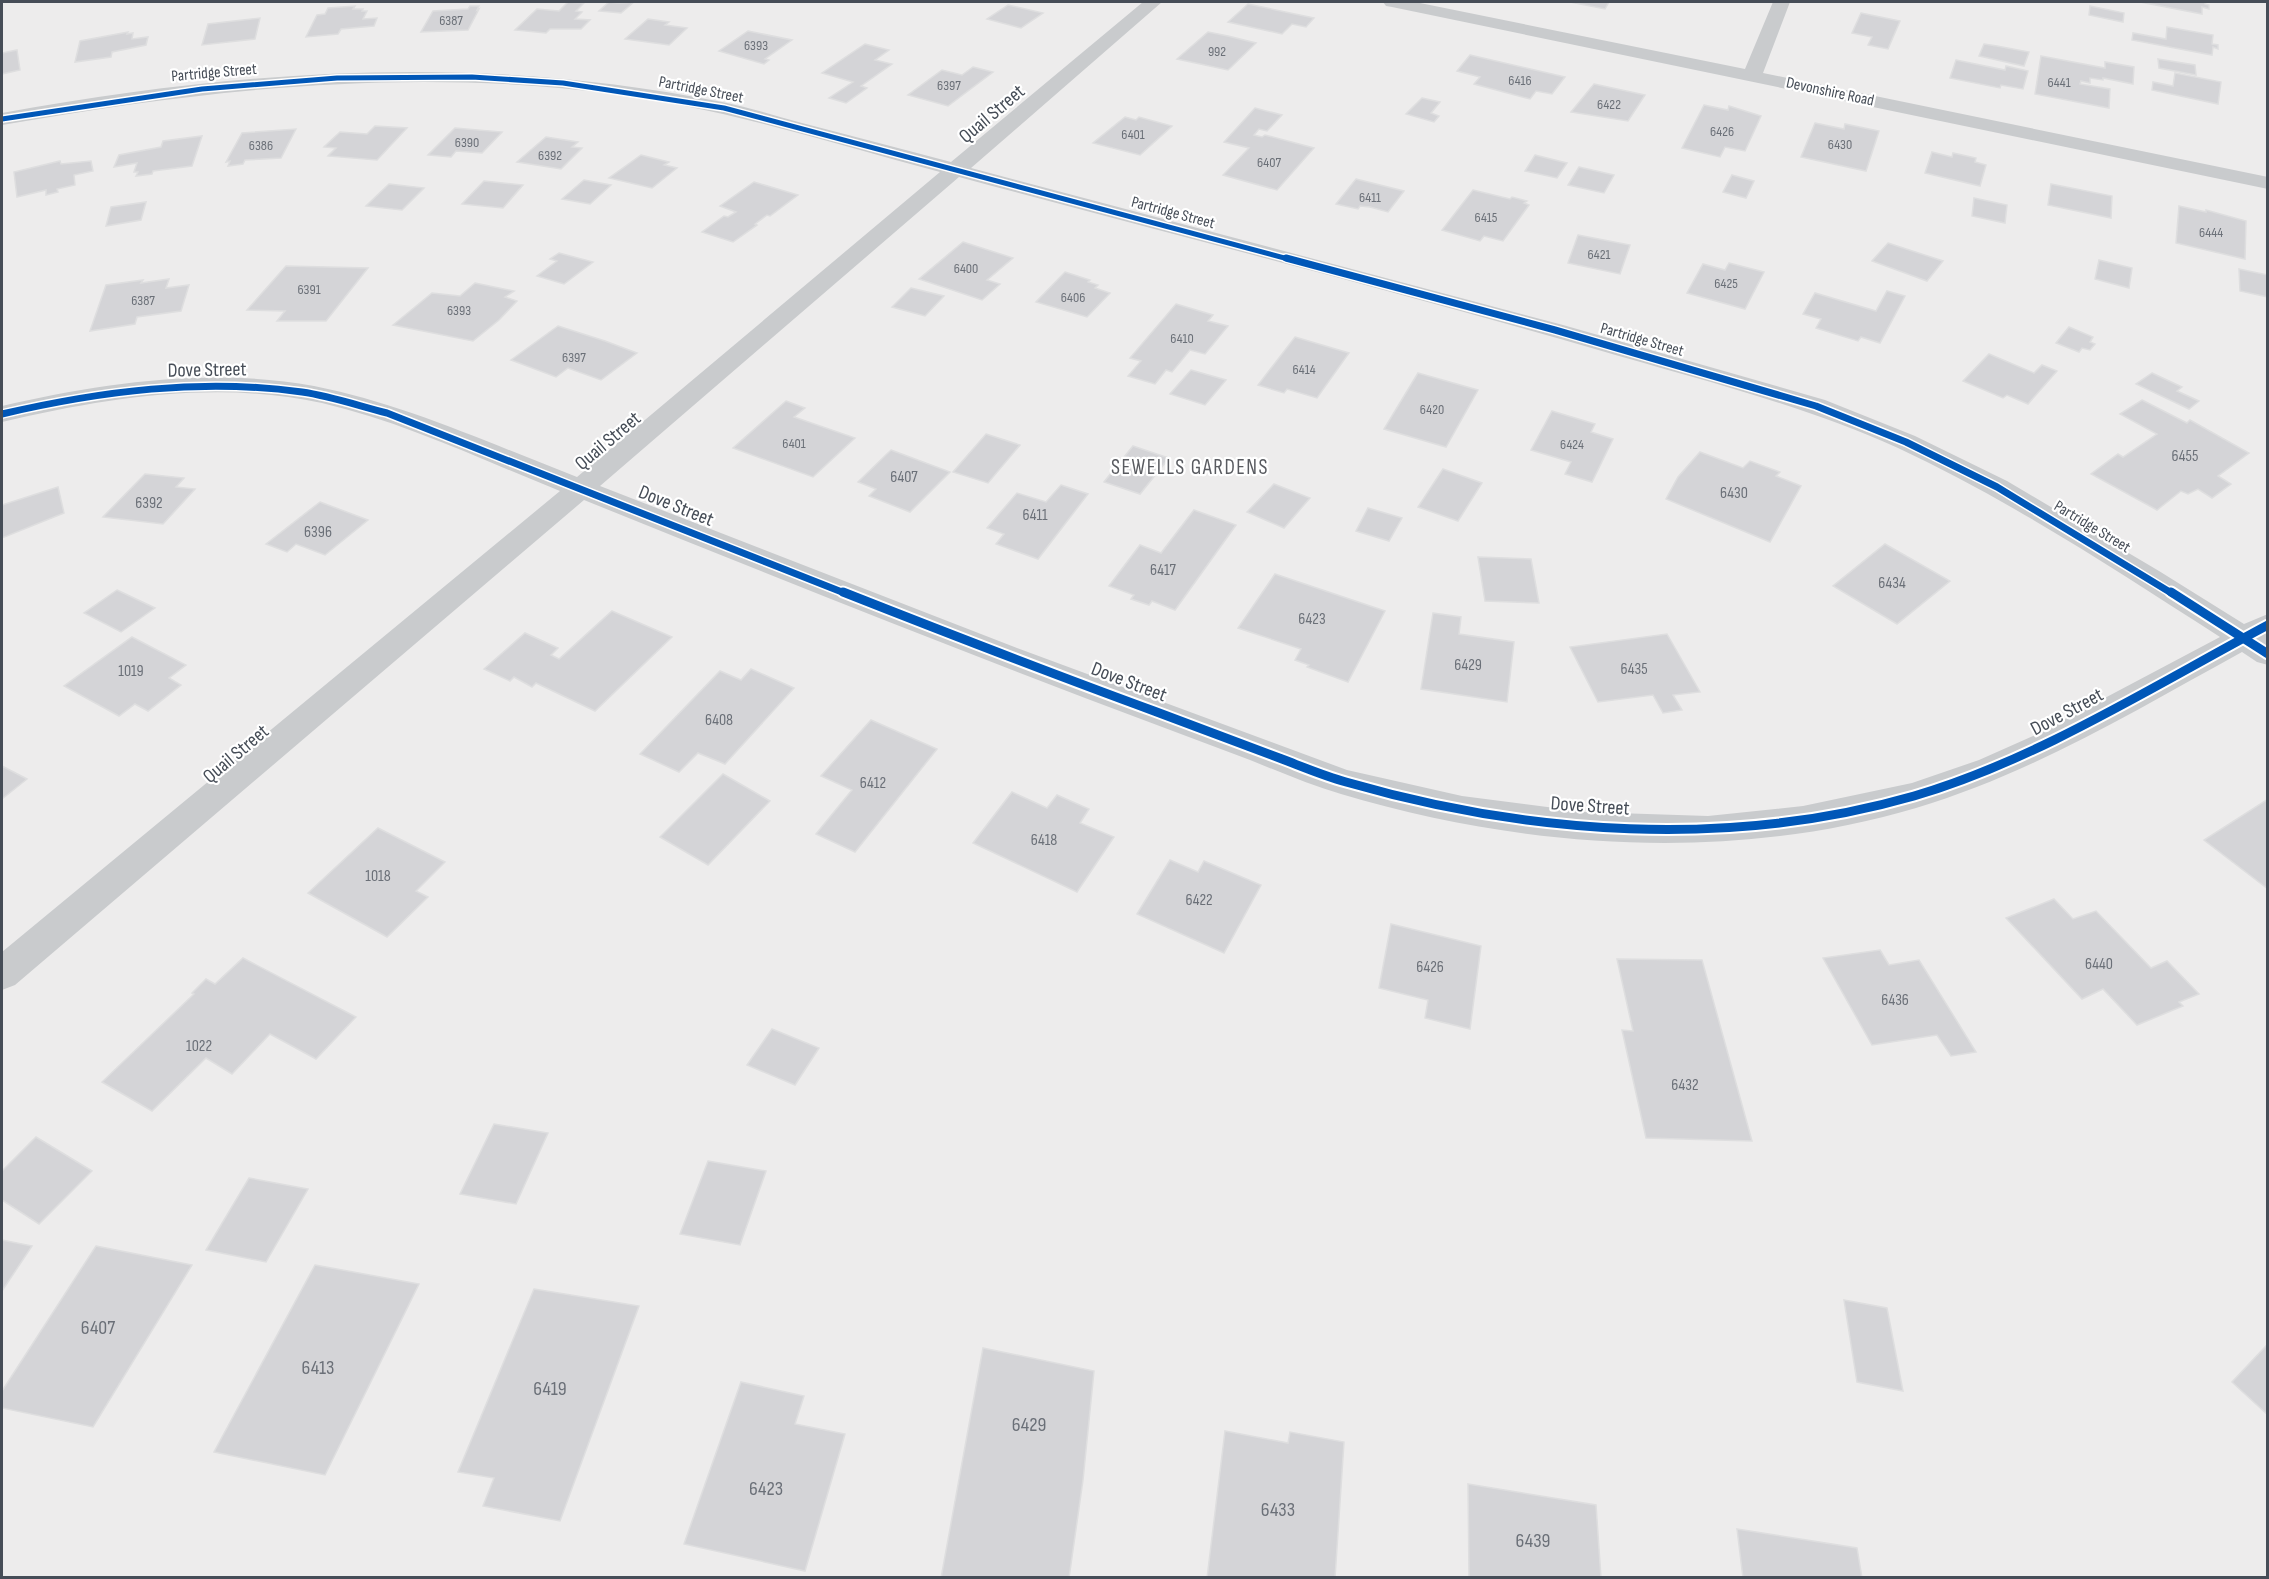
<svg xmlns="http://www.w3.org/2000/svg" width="2269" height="1579" font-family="'Sofia Sans Condensed',sans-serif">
<rect width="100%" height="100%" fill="#edecec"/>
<g fill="#d4d4d7" stroke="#dededf" stroke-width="1.5">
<path d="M 568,2 L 584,3 L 576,11 L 582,12 L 575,19 L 590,20 L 581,29 L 550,29 L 546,33 L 515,30 L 537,9 L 559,11 Z"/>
<path d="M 609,2 L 619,3 L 634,2 L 621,13 L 599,11 Z"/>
<path d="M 1570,2 L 1609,2 L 1605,9 Z"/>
<path d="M 2140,2 L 2205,2 L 2205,4 L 2209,5 L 2209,9 L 2202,7 L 2202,14 Z"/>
<path d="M 1248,4 L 1314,18 L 1306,27 L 1292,24 L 1282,34 L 1228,22 Z"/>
<path d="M 1008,5 L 1043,13 L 1021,28 L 987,19 Z"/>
<path d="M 355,6 L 353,9 L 363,9 L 362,11 L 367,11 L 363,19 L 377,18 L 374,26 L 341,29 L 338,34 L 306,37 L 317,15 L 325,14 L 328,8 Z"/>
<path d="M 470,6 L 479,6 L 477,10 L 479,9 L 468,30 L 421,32 L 433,11 L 468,9 Z"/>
<path d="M 2090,6 L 2124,13 L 2123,22 L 2089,15 Z"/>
<path d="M 1861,13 L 1900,21 L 1888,49 L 1868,45 L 1872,37 L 1852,33 Z"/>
<path d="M 260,18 L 255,39 L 202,45 L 208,24 Z"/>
<path d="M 648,19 L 669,22 L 665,25 L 687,28 L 669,45 L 625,39 Z"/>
<path d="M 2167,27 L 2213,35 L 2212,44 L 2218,45 L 2218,49 L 2213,47 L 2212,55 L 2132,40 L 2133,33 L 2166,39 Z"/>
<path d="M 748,31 L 792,40 L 765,59 L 769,60 L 764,64 L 719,51 Z"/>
<path d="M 128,32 L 127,34 L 133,33 L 132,39 L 148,37 L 146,45 L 112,52 L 111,57 L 75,62 L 80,41 Z"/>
<path d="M 1208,32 L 1228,36 L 1256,43 L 1228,70 L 1177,59 Z"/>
<path d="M 865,44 L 889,50 L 875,60 L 892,64 L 861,86 L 867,88 L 846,103 L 829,98 L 853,82 L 822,73 Z"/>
<path d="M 1984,44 L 1997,46 L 2029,52 L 2024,66 L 1979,56 Z"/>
<path d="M 17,50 L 20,70 L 2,74 L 2,53 Z"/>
<path d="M 1470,55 L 1565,77 L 1552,94 L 1536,91 L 1530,99 L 1474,84 L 1480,77 L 1457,71 Z"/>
<path d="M 2041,56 L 2105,68 L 2105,62 L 2134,67 L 2133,84 L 2103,78 L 2103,80 L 2090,78 L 2090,83 L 2081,81 L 2080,84 L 2110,89 L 2109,108 L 2035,94 Z"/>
<path d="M 2158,59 L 2195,65 L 2196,75 L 2159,68 Z"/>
<path d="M 1956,60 L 2005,70 L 2006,66 L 2028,71 L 2023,89 L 2001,85 L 2000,88 L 1950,78 Z"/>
<path d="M 973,67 L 993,72 L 948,106 L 908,95 L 942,70 L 962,75 Z"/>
<path d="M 2175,73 L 2221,82 L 2218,104 L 2152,90 L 2153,82 L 2173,86 Z"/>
<path d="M 1594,84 L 1645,95 L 1628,121 L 1571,112 Z"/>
<path d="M 1422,98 L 1440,102 L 1431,113 L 1439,116 L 1434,122 L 1406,114 Z"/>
<path d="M 1704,105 L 1728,110 L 1729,106 L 1761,116 L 1745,151 L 1725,147 L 1720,157 L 1682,148 Z"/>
<path d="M 1255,108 L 1282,115 L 1267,131 L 1259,129 L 1254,135 L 1262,137 L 1265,135 L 1314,148 L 1277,190 L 1223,175 L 1249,148 L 1224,142 Z"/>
<path d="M 1125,117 L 1136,120 L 1139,117 L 1172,126 L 1140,155 L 1093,143 Z"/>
<path d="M 1815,123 L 1844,129 L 1845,124 L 1879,131 L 1866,171 L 1801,157 Z"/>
<path d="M 375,126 L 407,128 L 377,160 L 328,156 L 336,148 L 324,147 L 340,132 L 367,134 Z"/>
<path d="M 455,128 L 502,132 L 482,153 L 456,151 L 451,157 L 428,155 Z"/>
<path d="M 296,129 L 281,158 L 245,160 L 243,164 L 228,166 L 230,161 L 226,162 L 242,133 Z"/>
<path d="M 202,136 L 192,166 L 153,171 L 152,174 L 136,176 L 138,172 L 134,172 L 137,163 L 114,167 L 119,155 L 161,147 L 163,141 Z"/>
<path d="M 546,137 L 578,142 L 572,147 L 582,148 L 561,169 L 517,162 Z"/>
<path d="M 1932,152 L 1952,157 L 1953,153 L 1976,158 L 1975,162 L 1986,165 L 1980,186 L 1925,173 Z"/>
<path d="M 641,155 L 669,162 L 664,165 L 677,168 L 652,188 L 609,178 Z"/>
<path d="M 1535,155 L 1567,163 L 1557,178 L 1525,171 Z"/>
<path d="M 60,161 L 61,164 L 91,161 L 93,171 L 74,175 L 75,185 L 57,189 L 58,192 L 46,195 L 46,190 L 17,197 L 14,172 Z"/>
<path d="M 1579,167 L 1614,175 L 1604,193 L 1568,185 Z"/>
<path d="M 1732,175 L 1754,181 L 1746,198 L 1723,192 Z"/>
<path d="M 1356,179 L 1404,191 L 1388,212 L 1370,207 L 1360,206 L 1358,209 L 1336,204 Z"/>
<path d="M 584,180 L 611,185 L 590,204 L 562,199 Z"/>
<path d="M 484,181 L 523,185 L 503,208 L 462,204 Z"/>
<path d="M 754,182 L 798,195 L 770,216 L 767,215 L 755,224 L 757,225 L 733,242 L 702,232 L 724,216 L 728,217 L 736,212 L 720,206 Z"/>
<path d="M 389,184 L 424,188 L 402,210 L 366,206 Z"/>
<path d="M 2051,184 L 2112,196 L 2111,218 L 2048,205 Z"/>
<path d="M 1473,190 L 1510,199 L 1512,197 L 1527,201 L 1524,203 L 1529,205 L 1503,241 L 1484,236 L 1480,241 L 1442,230 Z"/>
<path d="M 1974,198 L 2007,205 L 2005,223 L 1972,216 Z"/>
<path d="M 146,202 L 141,220 L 106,226 L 111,207 Z"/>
<path d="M 2179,206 L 2206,212 L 2206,210 L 2246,221 L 2245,259 L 2176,243 Z"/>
<path d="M 1578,235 L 1630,245 L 1620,274 L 1568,263 Z"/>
<path d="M 963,242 L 1013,258 L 987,280 L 1000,284 L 982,300 L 919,279 Z"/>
<path d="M 1888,243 L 1943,261 L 1927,281 L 1872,261 Z"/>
<path d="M 559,253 L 593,262 L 564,284 L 537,276 L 557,261 L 550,259 Z"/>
<path d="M 2099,260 L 2132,268 L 2129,288 L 2095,279 Z"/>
<path d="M 1729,263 L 1764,272 L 1745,309 L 1687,293 L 1703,264 L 1725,270 Z"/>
<path d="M 286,266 L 368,268 L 326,321 L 277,321 L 285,311 L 247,310 Z"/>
<path d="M 2239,269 L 2268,275 L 2268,297 L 2240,291 Z"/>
<path d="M 1065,272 L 1090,280 L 1088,282 L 1098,285 L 1095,288 L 1110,293 L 1087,317 L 1036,302 Z"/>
<path d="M 169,279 L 166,288 L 189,285 L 181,311 L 137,317 L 135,324 L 90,331 L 106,285 L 143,280 L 141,283 Z"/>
<path d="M 475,283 L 514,291 L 505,297 L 517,301 L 499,320 L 473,341 L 393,325 L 432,293 L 460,296 Z"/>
<path d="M 911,288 L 944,296 L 925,316 L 892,307 Z"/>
<path d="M 1887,291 L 1905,296 L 1880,343 L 1861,337 L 1858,341 L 1816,328 L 1821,319 L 1803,314 L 1815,293 L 1876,311 Z"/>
<path d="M 1176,304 L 1213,315 L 1208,321 L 1228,326 L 1205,354 L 1190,350 L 1172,372 L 1166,370 L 1155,384 L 1128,376 L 1141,361 L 1130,358 Z"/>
<path d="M 558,326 L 605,341 L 637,353 L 601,380 L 568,368 L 556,377 L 511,360 Z"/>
<path d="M 2069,327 L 2093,337 L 2090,342 L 2095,344 L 2090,350 L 2082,348 L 2079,352 L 2056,343 Z"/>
<path d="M 1295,337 L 1349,353 L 1317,398 L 1287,389 L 1284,393 L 1258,385 Z"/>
<path d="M 1989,354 L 2034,373 L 2042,365 L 2057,371 L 2028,404 L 2007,395 L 2003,398 L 1963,381 Z"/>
<path d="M 1191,370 L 1226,380 L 1205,405 L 1170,394 Z"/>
<path d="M 1418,373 L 1478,390 L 1446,447 L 1384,429 Z"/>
<path d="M 2152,373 L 2182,387 L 2177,391 L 2199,401 L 2189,409 L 2136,384 Z"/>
<path d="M 2142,400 L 2187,423 L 2190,420 L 2249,453 L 2218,476 L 2231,484 L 2212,498 L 2198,489 L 2188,494 L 2181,491 L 2157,510 L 2091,474 L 2118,454 L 2123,457 L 2157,434 L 2120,414 Z"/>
<path d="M 786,401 L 805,408 L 794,417 L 855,438 L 813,477 L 733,448 Z"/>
<path d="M 1552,411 L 1595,424 L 1591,432 L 1613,439 L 1592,482 L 1565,474 L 1571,462 L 1531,450 Z"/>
<path d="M 986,434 L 1020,445 L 988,483 L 953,472 Z"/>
<path d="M 1133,446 L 1169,458 L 1140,494 L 1104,482 Z"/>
<path d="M 891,450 L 950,472 L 910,512 L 869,496 L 876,489 L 858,482 Z"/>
<path d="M 1700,452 L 1743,468 L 1750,461 L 1780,472 L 1776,476 L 1801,486 L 1770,542 L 1666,499 L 1678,477 Z"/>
<path d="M 1443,469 L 1482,483 L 1458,521 L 1418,507 Z"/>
<path d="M 145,474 L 184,478 L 176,487 L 195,489 L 163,524 L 103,517 Z"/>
<path d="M 1274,484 L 1310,498 L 1284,528 L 1247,512 Z"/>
<path d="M 1061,485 L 1088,494 L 1038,559 L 996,544 L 1004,534 L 987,528 L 1017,493 L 1046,502 Z"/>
<path d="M 58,487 L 64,513 L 2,538 L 2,505 Z"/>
<path d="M 320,502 L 368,520 L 325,555 L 296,544 L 287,552 L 266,544 Z"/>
<path d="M 1368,508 L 1402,518 L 1389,541 L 1356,531 Z"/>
<path d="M 1194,510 L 1236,525 L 1175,610 L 1152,601 L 1149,605 L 1131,599 L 1134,595 L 1109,586 L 1140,545 L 1161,553 Z"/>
<path d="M 1885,544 L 1950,581 L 1897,624 L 1833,586 Z"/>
<path d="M 1478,557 L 1531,559 L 1539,603 L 1485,601 Z"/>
<path d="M 1275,574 L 1385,611 L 1348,682 L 1307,667 L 1309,665 L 1295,660 L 1301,649 L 1238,628 Z"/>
<path d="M 117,590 L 155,608 L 121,632 L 84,613 Z"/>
<path d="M 612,611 L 672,637 L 595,711 L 536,683 L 532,687 L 514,677 L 510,681 L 484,669 L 525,633 L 558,648 L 551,655 L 559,659 Z"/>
<path d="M 1433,613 L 1461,617 L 1459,634 L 1514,642 L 1507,702 L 1421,689 Z"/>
<path d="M 1667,634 L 1700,692 L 1673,695 L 1682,710 L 1663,713 L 1653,695 L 1598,702 L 1570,647 Z"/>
<path d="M 132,637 L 186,665 L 169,678 L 181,685 L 148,711 L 135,704 L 119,716 L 64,686 Z"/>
<path d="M 751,669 L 794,688 L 725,764 L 698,753 L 679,772 L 640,754 L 720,671 L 741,680 Z"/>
<path d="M 871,720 L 937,749 L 855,852 L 816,834 L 852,790 L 821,776 Z"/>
<path d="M 2,766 L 27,779 L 2,799 Z"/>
<path d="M 723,774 L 770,801 L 708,865 L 660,837 Z"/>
<path d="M 1012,792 L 1047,808 L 1057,795 L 1089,809 L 1080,823 L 1114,837 L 1077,892 L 973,843 Z"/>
<path d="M 2268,799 L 2268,889 L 2204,840 Z"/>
<path d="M 378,828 L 445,862 L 416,891 L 428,897 L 387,937 L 308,893 Z"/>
<path d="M 1170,860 L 1198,872 L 1204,861 L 1261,885 L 1224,953 L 1137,914 Z"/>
<path d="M 2054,899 L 2073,919 L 2096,911 L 2151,968 L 2167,961 L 2199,994 L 2179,1002 L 2183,1006 L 2137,1025 L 2103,989 L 2082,999 L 2006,918 Z"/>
<path d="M 1391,924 L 1481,946 L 1470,1029 L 1425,1018 L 1428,1000 L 1379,988 Z"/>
<path d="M 1880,950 L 1889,965 L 1919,960 L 1976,1052 L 1951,1056 L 1937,1035 L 1872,1045 L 1823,958 Z"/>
<path d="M 243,958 L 356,1017 L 316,1059 L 270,1034 L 232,1074 L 206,1058 L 152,1111 L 102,1082 L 194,994 L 192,993 L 206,979 L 215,984 Z"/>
<path d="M 1617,959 L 1702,960 L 1752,1141 L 1646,1138 L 1622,1030 L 1633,1031 Z"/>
<path d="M 772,1029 L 819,1048 L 795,1085 L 747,1065 Z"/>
<path d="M 494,1124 L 548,1133 L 516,1204 L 460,1194 Z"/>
<path d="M 36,1137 L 92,1171 L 39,1224 L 2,1200 L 2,1171 Z"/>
<path d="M 708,1161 L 766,1171 L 740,1245 L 680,1234 Z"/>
<path d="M 249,1178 L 308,1189 L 266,1262 L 206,1250 Z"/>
<path d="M 2,1240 L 32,1246 L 2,1291 Z"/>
<path d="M 96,1246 L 192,1265 L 93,1427 L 2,1408 L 2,1391 Z"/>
<path d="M 315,1265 L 419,1284 L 325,1475 L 214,1452 Z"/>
<path d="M 534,1289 L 639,1306 L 560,1521 L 483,1506 L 494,1478 L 458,1472 Z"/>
<path d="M 1844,1300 L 1887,1308 L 1903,1391 L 1857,1382 Z"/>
<path d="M 2266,1346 L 2268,1347 L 2268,1415 L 2232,1382 Z"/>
<path d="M 983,1348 L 1094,1371 L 1083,1480 L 1069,1578 L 941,1578 Z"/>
<path d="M 741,1382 L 804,1396 L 795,1424 L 845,1434 L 805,1571 L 684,1544 Z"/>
<path d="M 1225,1431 L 1288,1443 L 1290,1432 L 1344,1442 L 1335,1578 L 1207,1578 Z"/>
<path d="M 1468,1484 L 1596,1505 L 1601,1578 L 1469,1578 Z"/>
<path d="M 1737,1529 L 1857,1548 L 1862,1578 L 1743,1578 Z"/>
</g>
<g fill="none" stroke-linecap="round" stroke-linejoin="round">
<g fill="#c9cbcd" fill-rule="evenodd">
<path d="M 1143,2 L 1162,2 L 971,168 L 1563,325 L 1825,400 L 1915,436 L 2007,481 L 2159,571 L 2244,624 L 2268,614 L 2268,665 L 2257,662 L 2242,652 C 2136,710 2033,773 1916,808 C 1732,863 1524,849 1341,794 C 1310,785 1280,772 1250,760 C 1195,739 1140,719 1085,698 C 917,634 750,567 584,500 L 15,985 L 2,990 L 2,952 L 560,491 C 482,460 404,422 322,403 C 217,380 105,398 2,422 L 2,406 C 102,383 211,367 314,386 C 405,404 491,444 577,477 L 940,172 C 868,153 796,131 723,114 C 484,59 240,83 2,125 L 2,113 C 247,69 475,53 722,102 C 749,107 775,116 802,123 C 852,136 902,149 951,162 ZM 959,177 C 1171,234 1385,288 1595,349 C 1697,379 1801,404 1898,448 C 2011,501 2116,570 2220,637 L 2033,736 L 1979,760 L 1912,783 L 1803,806 L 1708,816 L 1586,812 L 1462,796 L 1347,770 L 1017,648 L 600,486 Z"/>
<path d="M 1383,2 L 1415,2 L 1745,69 L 1773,2 L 1790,2 L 1763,73 L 2268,177 L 2268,189 L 1392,7 L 1386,6 Z"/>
</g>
<g stroke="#fff" stroke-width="8">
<path id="cycleway-far2" d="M 2,119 L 202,89 L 337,78 L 472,77 L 563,83 L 724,108 L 1292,260"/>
</g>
<g stroke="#fff" stroke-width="10">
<g id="cycleway-far1">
<path d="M 1286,258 L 1555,330 L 1816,406 L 1906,442 L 1997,487 L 2173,594"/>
<path d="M 2,414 C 101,391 201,378 302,392 C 331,396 359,406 387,413 L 847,594"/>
</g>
</g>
<g stroke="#fff" stroke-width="13">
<g id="cycleway">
<path d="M 843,592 C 947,633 1050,673 1154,711 C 1197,727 1240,743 1282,759 C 1303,767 1324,776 1346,782 C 1529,835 1730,849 1914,796 C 2037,760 2155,685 2268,625"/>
<path d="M 2171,592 L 2268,654"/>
</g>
</g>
<use href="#cycleway-far2" stroke="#0057b8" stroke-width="5"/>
<use href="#cycleway-far1" stroke="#0057b8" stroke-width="7"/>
<use href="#cycleway" stroke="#0057b8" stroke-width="9"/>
</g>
<g text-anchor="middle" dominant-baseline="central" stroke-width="4.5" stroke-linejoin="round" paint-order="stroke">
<g font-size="14" fill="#6b7078">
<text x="451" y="20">6387</text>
<text x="756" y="45">6393</text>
<text x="1217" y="51">992</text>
<text x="1520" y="80">6416</text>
<text x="2059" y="82">6441</text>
<text x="949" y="85">6397</text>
<text x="1609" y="104">6422</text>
<text x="1722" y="131">6426</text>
<text x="1133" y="134">6401</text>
<text x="467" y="142">6390</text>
<text x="1840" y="144">6430</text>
<text x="261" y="145">6386</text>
<text x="550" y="155">6392</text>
<text x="1269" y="162">6407</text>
<text x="1370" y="197">6411</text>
<text x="1486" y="217">6415</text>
<text x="2211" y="232">6444</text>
<text x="1599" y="254">6421</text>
<text x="966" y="268">6400</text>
<text x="1726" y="283">6425</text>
<text x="309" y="289">6391</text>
<text x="1073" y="297">6406</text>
<text x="143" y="300">6387</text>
<text x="459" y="310">6393</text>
<text x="1182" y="338">6410</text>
<text x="574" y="357">6397</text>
<text x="1304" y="369">6414</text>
<text x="1432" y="409">6420</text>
<text x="794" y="443">6401</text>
<text x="1572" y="444">6424</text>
</g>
<g font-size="16" fill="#464d57" stroke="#fff">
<text transform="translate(214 73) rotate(-5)">Partridge Street</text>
<text transform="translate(701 90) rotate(11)">Partridge Street</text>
<text transform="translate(1830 92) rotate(12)">Devonshire Road</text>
<text transform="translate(1173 213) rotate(15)">Partridge Street</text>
<text transform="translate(1642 340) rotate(16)">Partridge Street</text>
<text transform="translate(2092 527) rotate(31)">Partridge Street</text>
</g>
<g font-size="16" fill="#6b7078">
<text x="2185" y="456">6455</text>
<text x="904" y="477">6407</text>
<text x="1734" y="493">6430</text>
<text x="149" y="503">6392</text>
<text x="1035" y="515">6411</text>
<text x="318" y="532">6396</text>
<text x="1163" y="570">6417</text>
<text x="1892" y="583">6434</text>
<text x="1312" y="619">6423</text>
<text x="1468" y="665">6429</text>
<text x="1634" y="669">6435</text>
<text x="131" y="671">1019</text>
<text x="719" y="720">6408</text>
<text x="873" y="783">6412</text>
<text x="1044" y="840">6418</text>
<text x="378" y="876">1018</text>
<text x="1199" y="900">6422</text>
<text x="2099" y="964">6440</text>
<text x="1430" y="967">6426</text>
<text x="1895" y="1000">6436</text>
<text x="199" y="1046">1022</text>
<text x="1685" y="1085">6432</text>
</g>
<g font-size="20" fill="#464d57" stroke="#fff">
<text transform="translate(992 114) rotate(-40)">Quail Street</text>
<text transform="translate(207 370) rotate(-1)">Dove Street</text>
<text transform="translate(608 441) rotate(-40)">Quail Street</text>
<text transform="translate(676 506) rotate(22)">Dove Street</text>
<text transform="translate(1129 682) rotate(21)">Dove Street</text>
<text transform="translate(2067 712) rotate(-28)">Dove Street</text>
<text transform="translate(236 754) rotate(-40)">Quail Street</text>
<text transform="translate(1590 806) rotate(4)">Dove Street</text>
</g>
<g font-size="20" fill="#6b7078">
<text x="98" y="1328">6407</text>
<text x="318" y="1368">6413</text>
<text x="550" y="1389">6419</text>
<text x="1029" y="1425">6429</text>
<text x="766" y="1489">6423</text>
<text x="1278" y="1510">6433</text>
<text x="1533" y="1541">6439</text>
</g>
<g font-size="21" letter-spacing="1.5" fill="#595b60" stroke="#fff">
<text x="1190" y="467">SEWELLS GARDENS</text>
</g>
</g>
<rect width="2269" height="1579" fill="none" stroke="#464d57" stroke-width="6"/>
</svg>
